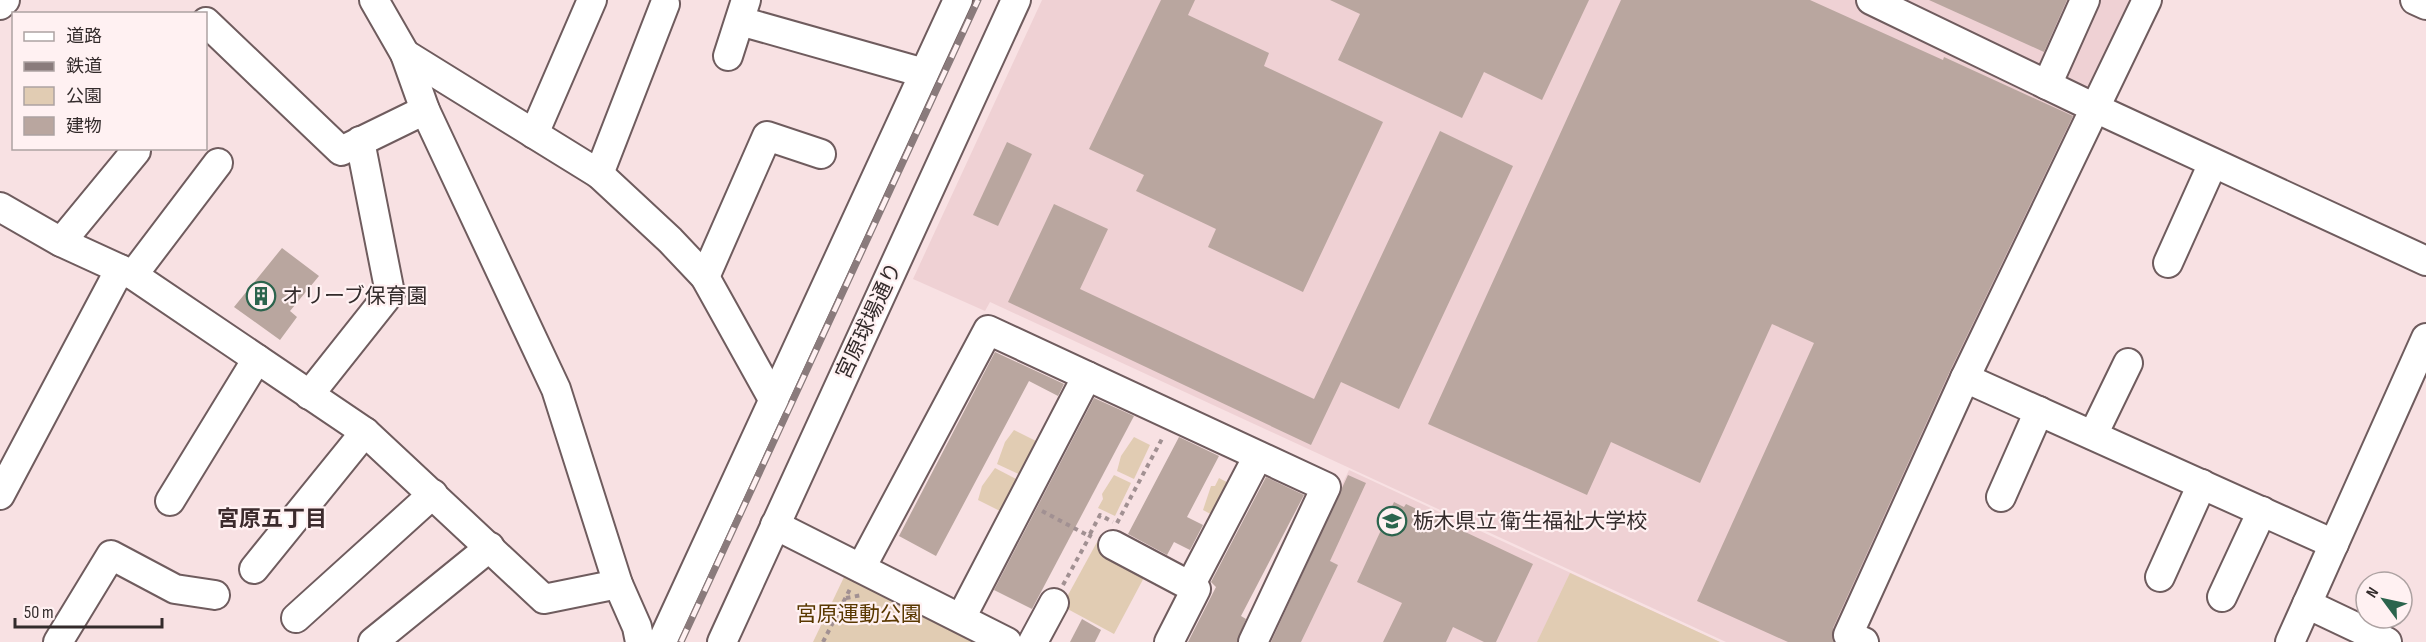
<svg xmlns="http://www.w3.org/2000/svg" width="2426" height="642" font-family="'Sofia Sans Condensed','Noto Sans JP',sans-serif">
<rect width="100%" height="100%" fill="#f8e1e3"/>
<g fill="#efd1d4">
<path d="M 1042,0 L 2145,0 L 1839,642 L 1726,642 L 990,302 L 985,311 L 913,279 Z"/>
<path d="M 1349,470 L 1644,607 L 1720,642 L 1267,642 Z"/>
</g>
<g fill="#e1ccb3">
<path d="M 1014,430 L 1044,445 L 1027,478 L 997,464 L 1005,442 Z"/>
<path d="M 1134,437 L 1150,445 L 1134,479 L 1117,471 L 1121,456 Z"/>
<path d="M 995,468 L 1024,483 L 1008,515 L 978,500 L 982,486 Z"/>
<path d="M 1114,475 L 1131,483 L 1115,516 L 1098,508 L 1103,499 L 1102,494 Z"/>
<path d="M 1219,478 L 1234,486 L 1218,518 L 1203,510 L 1211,486 L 1215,486 Z"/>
<path d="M 1097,542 L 1148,570 L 1114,634 L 1062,606 Z"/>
<path d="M 1570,573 L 1720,642 L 1537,642 Z"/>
<path d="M 845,575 L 977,642 L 813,642 Z"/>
</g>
<g fill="#b9a69f">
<path d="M 1161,0 L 1195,0 L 1188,15 L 1269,53 L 1264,66 L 1383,122 L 1303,292 L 1208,247 L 1216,229 L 1136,191 L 1144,175 L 1089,149 Z"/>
<path d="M 1330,0 L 1589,0 L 1542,100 L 1484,72 L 1462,118 L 1338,60 L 1360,14 Z"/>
<path d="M 1621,0 L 1810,0 L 1943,60 L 1944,57 L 2073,116 L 1950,371 L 1833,628 L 1834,642 L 1788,642 L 1697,601 L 1814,343 L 1772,324 L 1700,483 L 1611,442 L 1587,495 L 1428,424 Z"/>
<path d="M 1929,0 L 2067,0 L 2044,52 Z"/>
<path d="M 1440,131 L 1513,166 L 1399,409 L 1341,382 L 1311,445 L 1008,302 L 1054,204 L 1108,229 L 1080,289 L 1314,399 Z"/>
<path d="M 1007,142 L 1032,154 L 998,226 L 973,215 Z"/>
<path d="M 282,248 L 319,276 L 290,311 L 297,317 L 280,340 L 234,307 Z"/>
<path d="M 995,352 L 1064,384 L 1058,396 L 1029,381 L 936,556 L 899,536 Z"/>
<path d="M 1094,398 L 1134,416 L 1032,609 L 994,590 Z"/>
<path d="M 1179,437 L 1219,456 L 1187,517 L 1203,525 L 1190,550 L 1174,542 L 1167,555 L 1128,534 Z"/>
<path d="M 1348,475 L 1366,483 L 1330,561 L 1338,565 L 1301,642 L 1271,642 Z"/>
<path d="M 1266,477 L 1304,495 L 1241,616 L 1246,619 L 1237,642 L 1188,642 L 1216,587 L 1211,582 Z"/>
<path d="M 1394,502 L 1404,507 L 1406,504 L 1533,564 L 1496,642 L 1484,642 L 1453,627 L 1446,642 L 1383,642 L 1402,603 L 1357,582 Z"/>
<path d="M 1082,619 L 1101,630 L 1095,642 L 1070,642 Z"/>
</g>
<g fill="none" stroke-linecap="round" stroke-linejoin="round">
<g stroke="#6f5c5e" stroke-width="32">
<g id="minor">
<path d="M 374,0 L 405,54 L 425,110 L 556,389 L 618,584 L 637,627 L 640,642"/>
<path d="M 1871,0 L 2095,108 L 2426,261"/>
<path d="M 2415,0 L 2426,5"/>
<path d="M 0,5 L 5,0"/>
<path d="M 740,21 L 924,73"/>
<path d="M 206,22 L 341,151 L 425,110"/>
<path d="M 405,54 L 599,174 L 670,240 L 705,277 L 774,401"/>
<path d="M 728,56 L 746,0"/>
<path d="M 2047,85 L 2085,0"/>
<path d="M 534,134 L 592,0"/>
<path d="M 599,174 L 665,4"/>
<path d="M 0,207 L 61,242 L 133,275 L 365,432 L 544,599 L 618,584"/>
<path d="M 61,242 L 136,151"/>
<path d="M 2168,263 L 2213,163"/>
<path d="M 133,275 L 218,163"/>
<path d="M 705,277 L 767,136 L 821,154"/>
<path d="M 1965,378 L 2334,544"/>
<path d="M 309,395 L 390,293 L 360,141"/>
<path d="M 2093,435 L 2128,363"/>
<path d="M 0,495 L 120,269"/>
<path d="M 2001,497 L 2039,411"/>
<path d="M 170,501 L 257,359"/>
<path d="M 775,525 L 1007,642"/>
<path d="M 1113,545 L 1196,589 L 1169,642"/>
<path d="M 861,568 L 988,330 L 1326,487 L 1253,642"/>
<path d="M 254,569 L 365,432"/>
<path d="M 2160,577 L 2202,484"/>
<path d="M 1190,586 L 1258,456"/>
<path d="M 2222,597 L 2262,511"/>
<path d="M 2307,604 L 2387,642"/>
<path d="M 296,618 L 433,494"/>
<path d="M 961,618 L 1087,376"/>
<path d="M 58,642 L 111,555 L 175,589 L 215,595"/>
<path d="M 373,642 L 490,547"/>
<path d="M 662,642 L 958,0"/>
<path d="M 722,642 L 1016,0"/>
<path d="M 1033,642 L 1054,603"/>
<path d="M 1864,642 L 1848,635 L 1965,378 L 2147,0"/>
<path d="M 2290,642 L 2426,338"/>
</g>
</g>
<g stroke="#a19092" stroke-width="4" stroke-dasharray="4.5 4.5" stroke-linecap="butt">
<path d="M 1042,511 L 1089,536"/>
<path d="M 1117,523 L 1163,437"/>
<path d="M 1090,534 L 1100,515 L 1113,522"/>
<path d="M 1063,585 L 1091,534"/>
<path d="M 846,598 L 862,595"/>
<path d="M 823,642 L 850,589"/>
</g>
<use href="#minor" stroke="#fff" stroke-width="28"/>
<g stroke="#8a7b7c" stroke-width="7">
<path id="rail" d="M 681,642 L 978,0"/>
</g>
<use href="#rail" stroke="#fff1f2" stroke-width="4.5" stroke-dasharray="14" stroke-linecap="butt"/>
</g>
<defs>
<g id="building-ring" transform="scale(1.5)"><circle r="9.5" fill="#fff1f2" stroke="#2b644d" stroke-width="1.5"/><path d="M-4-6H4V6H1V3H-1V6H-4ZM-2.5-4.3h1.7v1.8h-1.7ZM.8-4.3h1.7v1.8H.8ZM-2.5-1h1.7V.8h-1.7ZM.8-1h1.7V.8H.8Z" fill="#2b644d"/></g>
<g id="university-ring" transform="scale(1.5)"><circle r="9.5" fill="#fff1f2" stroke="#2b644d" stroke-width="1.5"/><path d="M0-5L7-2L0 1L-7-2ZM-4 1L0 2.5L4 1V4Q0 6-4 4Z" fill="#2b644d"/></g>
</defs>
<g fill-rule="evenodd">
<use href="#building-ring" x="261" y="296"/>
<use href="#university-ring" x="1392" y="521"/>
</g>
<g text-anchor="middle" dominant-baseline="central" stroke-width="4.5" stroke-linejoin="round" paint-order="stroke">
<g font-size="21" fill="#332b2b" stroke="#fff1f2" text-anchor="start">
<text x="282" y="296">オリーブ保育園</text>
<text x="1413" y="521">栃木県立 衛生福祉大学校</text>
</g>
<g font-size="21" fill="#332b2b" stroke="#fff1f2">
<text transform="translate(869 321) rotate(-65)">宮原球場通り</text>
</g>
<g font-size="21" fill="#593800" stroke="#fff1f2">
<text x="859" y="614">宮原運動公園</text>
</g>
<g font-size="22" font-weight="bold" fill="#3c2b2d" stroke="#fff1f2">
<text x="272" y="519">宮原五丁目</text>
</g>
</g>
<rect x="12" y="12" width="195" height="138" fill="#fff1f2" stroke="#ada2a2" stroke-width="1.5"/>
<rect x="24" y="32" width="30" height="9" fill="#ffffff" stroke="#ada2a2" stroke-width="1.5"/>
<text x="66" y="42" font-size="18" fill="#332b2b">道路</text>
<rect x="24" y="62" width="30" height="9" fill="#8a7b7c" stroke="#ada2a2" stroke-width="1.5"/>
<text x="66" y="72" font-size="18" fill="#332b2b">鉄道</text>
<rect x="24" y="87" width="30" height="18" fill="#e1ccb3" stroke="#ada2a2" stroke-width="1.5"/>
<text x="66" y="102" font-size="18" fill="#332b2b">公園</text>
<rect x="24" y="117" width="30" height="18" fill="#b9a69f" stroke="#ada2a2" stroke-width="1.5"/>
<text x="66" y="132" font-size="18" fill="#332b2b">建物</text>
<g transform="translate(2384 600) rotate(303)"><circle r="28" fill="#fff1f2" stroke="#ada2a2" stroke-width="1.5"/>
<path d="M0-4.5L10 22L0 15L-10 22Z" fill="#2b644d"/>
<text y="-9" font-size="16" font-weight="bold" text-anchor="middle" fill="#332b2b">N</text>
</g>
<path d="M15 618v9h147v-9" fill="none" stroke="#332b2b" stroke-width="3"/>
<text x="24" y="618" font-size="18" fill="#332b2b" stroke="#fff1f2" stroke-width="4.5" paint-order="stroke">50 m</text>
</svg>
